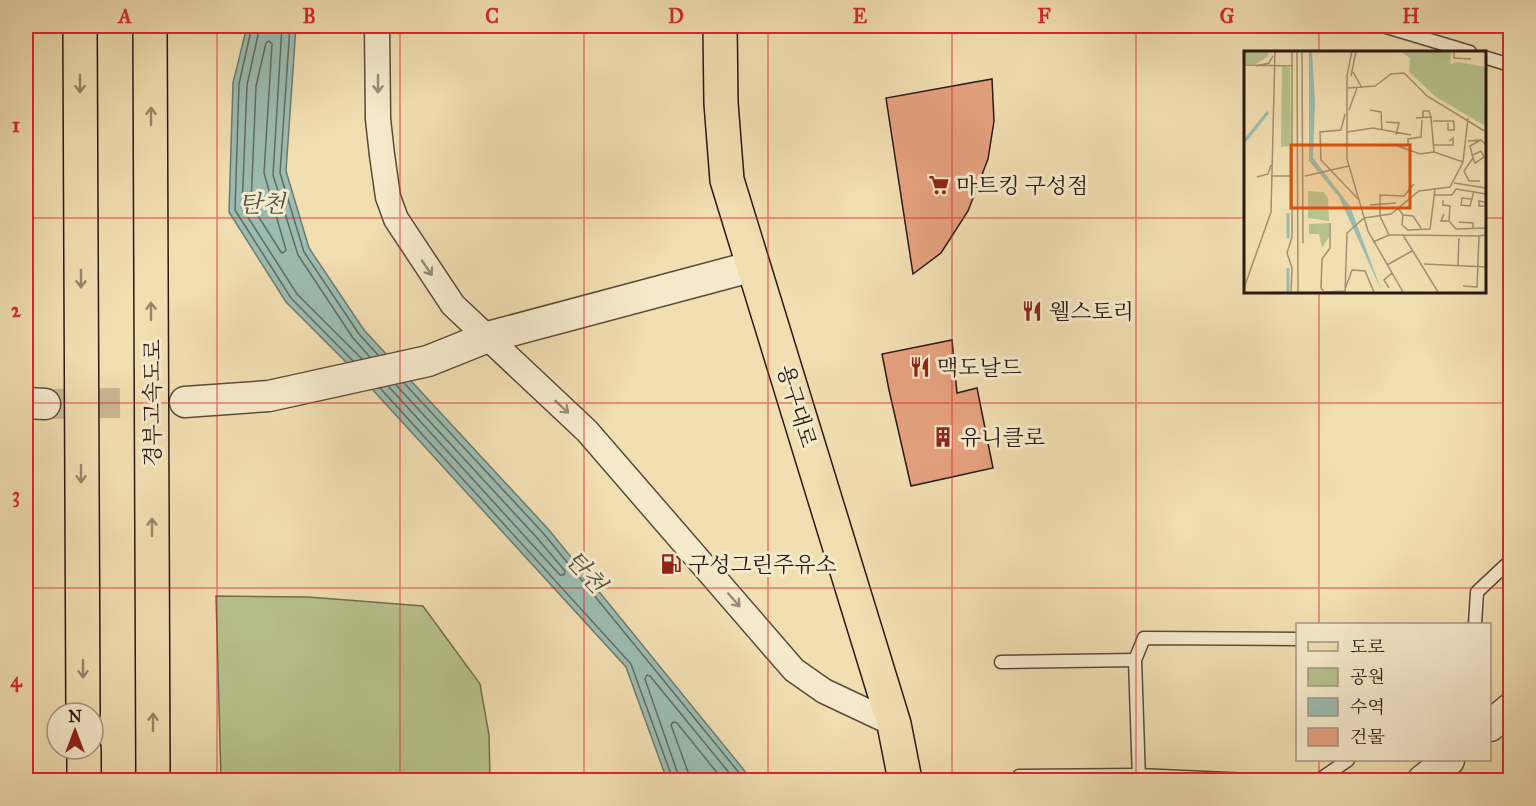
<svg xmlns="http://www.w3.org/2000/svg" width="1536" height="806" font-family="'IM FELL Great Primer','Noto Serif KR',serif">
<rect width="100%" height="100%" fill="#f1deb1"/>
<filter id="stains"><feTurbulence type="fractalNoise" baseFrequency=".00333" numOctaves="4"/><feColorMatrix values="0 0 0 0 .2 0 0 0 0 .09 0 0 0 0 .02 0 0 0 .5 -.17"/></filter>
<radialGradient id="worn" r=".72"><stop offset=".6" stop-color="#630" stop-opacity="0"/><stop offset="1" stop-color="#630" stop-opacity=".3"/></radialGradient>
<path fill="#b8c28d" stroke="#706e50" stroke-width="1.5" d="M 216,596 L 308,597 L 423,606 L 480,684 L 489,735 L 490,780 L 221,780 Z"/>
<path fill="#9bbcb0" stroke="#6d7b72" stroke-width="1.5" d="M 247,26 L 296,26 L 286,171 L 309,248 L 364,330 L 549,530 L 752,780 L 667,780 L 626,667 L 361,377 L 286,302 L 229,212 L 233,83 Z"/>
<g fill="none" stroke-linecap="round" stroke-linejoin="round">
<g stroke="#626b62" stroke-width="1.5">
<path d="M 252,26 L 239,84 L 235,210 L 291,298 L 353,361"/>
<path d="M 260,26 L 247,85 L 242,208 L 297,294 L 362,359"/>
<path d="M 282,26 L 273,175 L 298,255 L 353,338 L 370,357"/>
<path d="M 290,26 L 280,173 L 304,252 L 359,334 L 378,355"/>
<path d="M 269,41 L 272,44 L 264,173 L 286,250 L 283,253 L 281,252 L 251,205 L 256,86 L 266,43 Z"/>
<path d="M 404,383 L 544,534 L 745,780"/>
<path d="M 389,387 L 560,575 L 564,575 L 565,571 L 538,539 L 396,385"/>
<path d="M 380,388 L 631,664 L 673,780"/>
<path d="M 680,780 L 645,679 L 647,675 L 650,676 L 735,780"/>
<path d="M 689,780 L 688,772 L 671,725 L 673,722 L 677,723 L 723,780"/>
</g>
</g>
<g fill="#e5a17e" stroke="#281a14" stroke-width="1.5">
<path d="M 992,79 L 994,121 L 988,159 L 968,211 L 941,253 L 913,274 L 886,98 Z"/>
<path d="M 952,340 L 957,393 L 977,388 L 993,468 L 911,486 L 889,390 L 882,354 Z"/>
</g>
<g fill="none" stroke-linecap="round" stroke-linejoin="round">
<path stroke="#c9b792" stroke-width="30" stroke-dasharray="30 15" stroke-linecap="butt" d="M 45,404 L 185,402"/>
<g stroke="#5a4b3b" stroke-width="15">
<g id="service">
<path d="M 1383,26 L 1470,52"/>
<path d="M 1484,57 L 1510,65"/>
<path d="M 1475,624 L 1477,592 L 1510,561"/>
<path d="M 1001,662 L 1135,660"/>
<path d="M 1019,776 L 1138,775 L 1250,780"/>
<path d="M 1139,780 L 1135,660 L 1144,638 L 1298,639"/>
<path d="M 1319,780 L 1348,760"/>
</g>
</g>
<g stroke="#5a4b3b" stroke-width="27">
<path id="minor" d="M 377,26 L 378,119 L 382,155 L 388,197 L 396,219 L 453,305 L 587,431 L 794,670 L 824,691 L 894,724"/>
</g>
<g stroke="#5a4b3b" stroke-width="33">
<g id="tertiary">
<path d="M 185,402 L 269,396 L 428,361 L 488,337 L 754,266"/>
<path d="M 26,403 L 45,404"/>
<path d="M 1490,726 L 1510,709"/>
<path d="M 1423,780 L 1449,760"/>
</g>
</g>
<g stroke="#281a14" stroke-width="36">
<path id="primary" d="M 720,26 L 721,103 L 727,180 L 894,724 L 905,780"/>
</g>
<g stroke="#281a14" stroke-width="36">
<g id="motorway">
<path d="M 80,26 L 83,713"/>
<path d="M 150,26 L 153,780"/>
<path d="M 84,749 L 84,780"/>
</g>
</g>
<use href="#service" stroke="#f6eacc" stroke-width="12"/>
<use href="#minor" stroke="#f6eacc" stroke-width="24"/>
<use href="#tertiary" stroke="#f6eacc" stroke-width="30"/>
<use href="#primary" stroke="#f1deb1" stroke-width="33"/>
<use href="#motorway" stroke="#f1deb1" stroke-width="33"/>
</g>
<defs><path id="oneway-shaft" d="M-6 0H5M1.5-3L5.5 0L1.5 3" fill="none" stroke-width="1.6" stroke-linecap="round" stroke-linejoin="round" transform="scale(1.5)"/></defs>
<g stroke="#97866a">
<use href="#oneway-shaft" transform="translate(80 84) rotate(90)"/>
<use href="#oneway-shaft" transform="translate(151 116) rotate(-90)"/>
<use href="#oneway-shaft" transform="translate(81 279) rotate(90)"/>
<use href="#oneway-shaft" transform="translate(151 311) rotate(-90)"/>
<use href="#oneway-shaft" transform="translate(81 474) rotate(90)"/>
<use href="#oneway-shaft" transform="translate(152 527) rotate(-90)"/>
<use href="#oneway-shaft" transform="translate(83 669) rotate(90)"/>
<use href="#oneway-shaft" transform="translate(153 722) rotate(-90)"/>
</g>
<g stroke="#998c79">
<use href="#oneway-shaft" transform="translate(378 84) rotate(90)"/>
<use href="#oneway-shaft" transform="translate(427 268) rotate(56)"/>
<use href="#oneway-shaft" transform="translate(562 407) rotate(43)"/>
<use href="#oneway-shaft" transform="translate(734 600) rotate(49)"/>
</g>
<path fill="none" stroke="#d62828" stroke-width="1.5" stroke-opacity="0.55" d="M 217,26 L 217,780M 400,26 L 400,780M 584,26 L 584,780M 768,26 L 768,780M 952,26 L 952,780M 1136,26 L 1136,780M 1319,26 L 1319,52M 26,218 L 1245,218M 1484,218 L 1510,218M 1319,291 L 1319,624M 26,403 L 1510,403M 26,588 L 1510,588M 1319,760 L 1319,780"/>
<defs>
<g id="supermarket-bare" transform="scale(1.62)"><path d="M-6-5.5h2.5l.6 2H6L4.5 2H-2.5L-4.4-4H-6ZM-1.5 3.2a1.3 1.3 0 1 0 .1 0ZM3 3.2a1.3 1.3 0 1 0 .1 0Z" fill="#8f2418" stroke="#f6eacc" stroke-width="2.5" paint-order="stroke"/></g>
<g id="restaurant-bare" transform="scale(1.62)"><path d="M-5-6h1v4h1v-4h1v4h1v-4h1v5L-1.5 .5V6h-2V.5L-5-1ZM5-6V6H3V1.5H1.5Q1.5-4 5-6Z" fill="#8f2418" stroke="#f6eacc" stroke-width="2.5" paint-order="stroke"/></g>
<g id="building-bare" transform="scale(1.62)"><path d="M-4-6H4V6H1V3H-1V6H-4ZM-2.5-4.3h1.7v1.8h-1.7ZM.8-4.3h1.7v1.8H.8ZM-2.5-1h1.7V.8h-1.7ZM.8-1h1.7V.8H.8Z" fill="#8f2418" stroke="#f6eacc" stroke-width="2.5" paint-order="stroke"/></g>
<g id="fuel-bare" transform="scale(1.62)"><path d="M-5.5-6h7V0h2V4h1.3V-2.5L3-4.5l.8-.8L6-3V5H2.5V1h-1V6h-7ZM-4.2-4.7v3.2H.2V-4.7Z" fill="#8f2418" stroke="#f6eacc" stroke-width="2.5" paint-order="stroke"/></g>
</defs>
<g fill-rule="evenodd">
<use href="#supermarket-bare" x="939" y="185"/>
<use href="#restaurant-bare" x="1032" y="311"/>
<use href="#restaurant-bare" x="920" y="367"/>
<use href="#building-bare" x="943" y="437"/>
<use href="#fuel-bare" x="671" y="564"/>
</g>
<g text-anchor="middle" dominant-baseline="central" stroke-width="6" stroke-linejoin="round" paint-order="stroke">
<g font-size="22" fill="#281a14" stroke="#f6eacc" text-anchor="start">
<text x="956" y="185">마트킹 구성점</text>
<text x="1049" y="311">웰스토리</text>
<text x="937" y="367">맥도날드</text>
<text x="960" y="437">유니클로</text>
<text x="688" y="564">구성그린주유소</text>
</g>
<g font-size="22" fill="#281a14" stroke="#f6eacc">
<text transform="translate(152 403) rotate(-90)">경부고속도로</text>
<text transform="translate(797 406) rotate(73)">용구대로</text>
</g>
<g font-size="24" font-style="italic" fill="#50534b" stroke="#f6eacc">
<text x="262" y="204">탄천</text>
<text transform="translate(586 572) rotate(48)">탄천</text>
</g>
</g>
<g transform="translate(1244 51)">
<rect width="242" height="242" fill="#f1deb1"/>
<path d="M 0,0 L 24,0 L 24,5 L 12,13 L 0,13 ZM 156,0 L 207,0 L 206,13 L 214,11 L 241,16 L 241,75 L 192,46 L 165,21 L 166,7 ZM 38,15 L 46,17 L 47,95 L 37,96 ZM 64,140 L 80,141 L 84,147 L 85,170 L 64,167 ZM 85,172 L 85,186 L 78,197 L 75,183 L 65,183 L 65,173 Z" fill="#b8c28d"/>
<path d="M 65,0 L 68,0 L 71,51 L 69,107 L 106,155 L 138,241 L 95,146 L 65,110 Z" fill="#9bbcb0"/>
<path fill="none" stroke="#9bbcb0" stroke-width="3" d="M 0,91 L 24,61M 44,162 L 44,187M 44,217 L 44,241"/>
<path fill="none" stroke="#a19072" stroke-width="1.5" d="M 53,0 L 54,241M 58,0 L 59,192M 108,0 L 103,25 L 103,108 L 124,180 L 159,241M 210,0 L 210,7 L 227,8M 0,14 L 48,15M 12,15 L 25,12 L 29,5M 109,21 L 118,37M 107,25 L 112,0M 104,37 L 131,35 L 147,23 L 160,22 L 183,45 L 242,81M 105,59 L 113,37M 126,59 L 137,61 L 138,79M 101,63 L 97,79 L 76,81 L 77,109 L 116,150M 179,66 L 179,60 L 185,60 L 187,66M 172,67 L 187,66 L 190,101 L 219,111M 189,70 L 210,70M 142,71 L 155,72 L 152,84M 204,72 L 204,79 L 210,79 L 210,70M 103,81 L 129,77 L 167,84M 224,90 L 237,89 L 242,94M 164,94 L 164,88 L 177,86 L 178,69M 189,94 L 209,94 L 209,87 L 205,90M 154,95 L 176,103 L 190,101M 229,107 L 231,112 L 240,106 L 237,100 L 229,104M 27,125 L 48,125M 61,125 L 105,115M 13,126 L 24,123 L 27,114M 236,130 L 225,130 L 220,120 L 229,107 L 226,95 L 237,89M 210,132 L 242,137M 191,144 L 208,144 L 212,138 L 242,143M 227,148 L 218,147 L 217,154 L 226,155 L 230,140M 199,149 L 199,154 L 206,155 L 205,170M 241,151 L 235,150 L 235,155 L 242,155M 126,154 L 152,152M 154,157 L 159,164 L 158,174 L 164,179 L 186,178 L 191,138M 200,163 L 197,170 L 205,170 L 212,178 L 242,177M 159,164 L 169,165 L 177,177M 215,171 L 229,172 L 229,177M 86,172 L 86,197 L 78,208 L 77,237 L 80,241 L 101,240M 145,184 L 136,165 L 136,144 L 160,145 L 170,133M 159,184 L 235,185M 129,191 L 145,184 L 159,184 L 194,241M 180,213 L 242,216M 143,214 L 168,200M 214,215 L 215,187M 219,235 L 233,236 L 235,185 L 242,184M 0,237 L 27,161 L 31,0M 145,237 L 140,229 L 148,222M 101,238 L 108,219 L 121,220 L 130,241M 47,241 L 48,217 L 43,202 L 48,186 L 48,0M 101,241 L 103,182 L 120,167 L 147,163 L 175,140 L 206,136 L 219,111 L 224,67"/>
<path fill="#d5530d" fill-opacity="0.15" stroke="#d5530d" stroke-width="3" d="M 47,94 L 166,94 L 166,157 L 47,157 Z"/>
<rect width="242" height="242" fill="none" stroke="#281a14" stroke-width="3"/>
</g>
<rect width="1536" height="806" fill="none" stroke="#f1deb1" stroke-width="66"/>
<rect x="1296" y="623" width="195" height="138" fill="#f6eacc" stroke="#a49782" stroke-width="1.5"/>
<rect x="1308" y="642" width="30" height="9" fill="#f1deb1" stroke="#a49782" stroke-width="1.5"/>
<text x="1350" y="653" font-size="18" fill="#281a14">도로</text>
<rect x="1308" y="668" width="30" height="18" fill="#b8c28d" stroke="#a49782" stroke-width="1.5"/>
<text x="1350" y="683" font-size="18" fill="#281a14">공원</text>
<rect x="1308" y="698" width="30" height="18" fill="#9bbcb0" stroke="#a49782" stroke-width="1.5"/>
<text x="1350" y="713" font-size="18" fill="#281a14">수역</text>
<rect x="1308" y="728" width="30" height="18" fill="#e5a17e" stroke="#a49782" stroke-width="1.5"/>
<text x="1350" y="743" font-size="18" fill="#281a14">건물</text>
<g transform="translate(75 731)"><circle r="28" fill="#f6eacc" stroke="#a49782" stroke-width="1.5"/>
<path d="M0-4.5L10 22L0 15L-10 22Z" fill="#8f2418"/>
<text y="-9" font-size="16" font-weight="bold" text-anchor="middle" fill="#281a14">N</text>
</g>
<rect x="33" y="33" width="1470" height="740" fill="none" stroke="#d62828" stroke-width="2"/>
<g font-size="20" text-anchor="middle" font-weight="bold" fill="#d62828">
<text x="125" y="23">A</text>
<text x="309" y="23">B</text>
<text x="492" y="23">C</text>
<text x="676" y="23">D</text>
<text x="860" y="23">E</text>
<text x="1044" y="23">F</text>
<text x="1227" y="23">G</text>
<text x="1411" y="23">H</text>
<text x="16" y="132">1</text>
<text x="16" y="317">2</text>
<text x="16" y="502">3</text>
<text x="16" y="687">4</text>
</g>
<rect width="100%" height="100%" filter="url(#stains)"/>
<rect width="100%" height="100%" fill="url(#worn)"/>
</svg>
